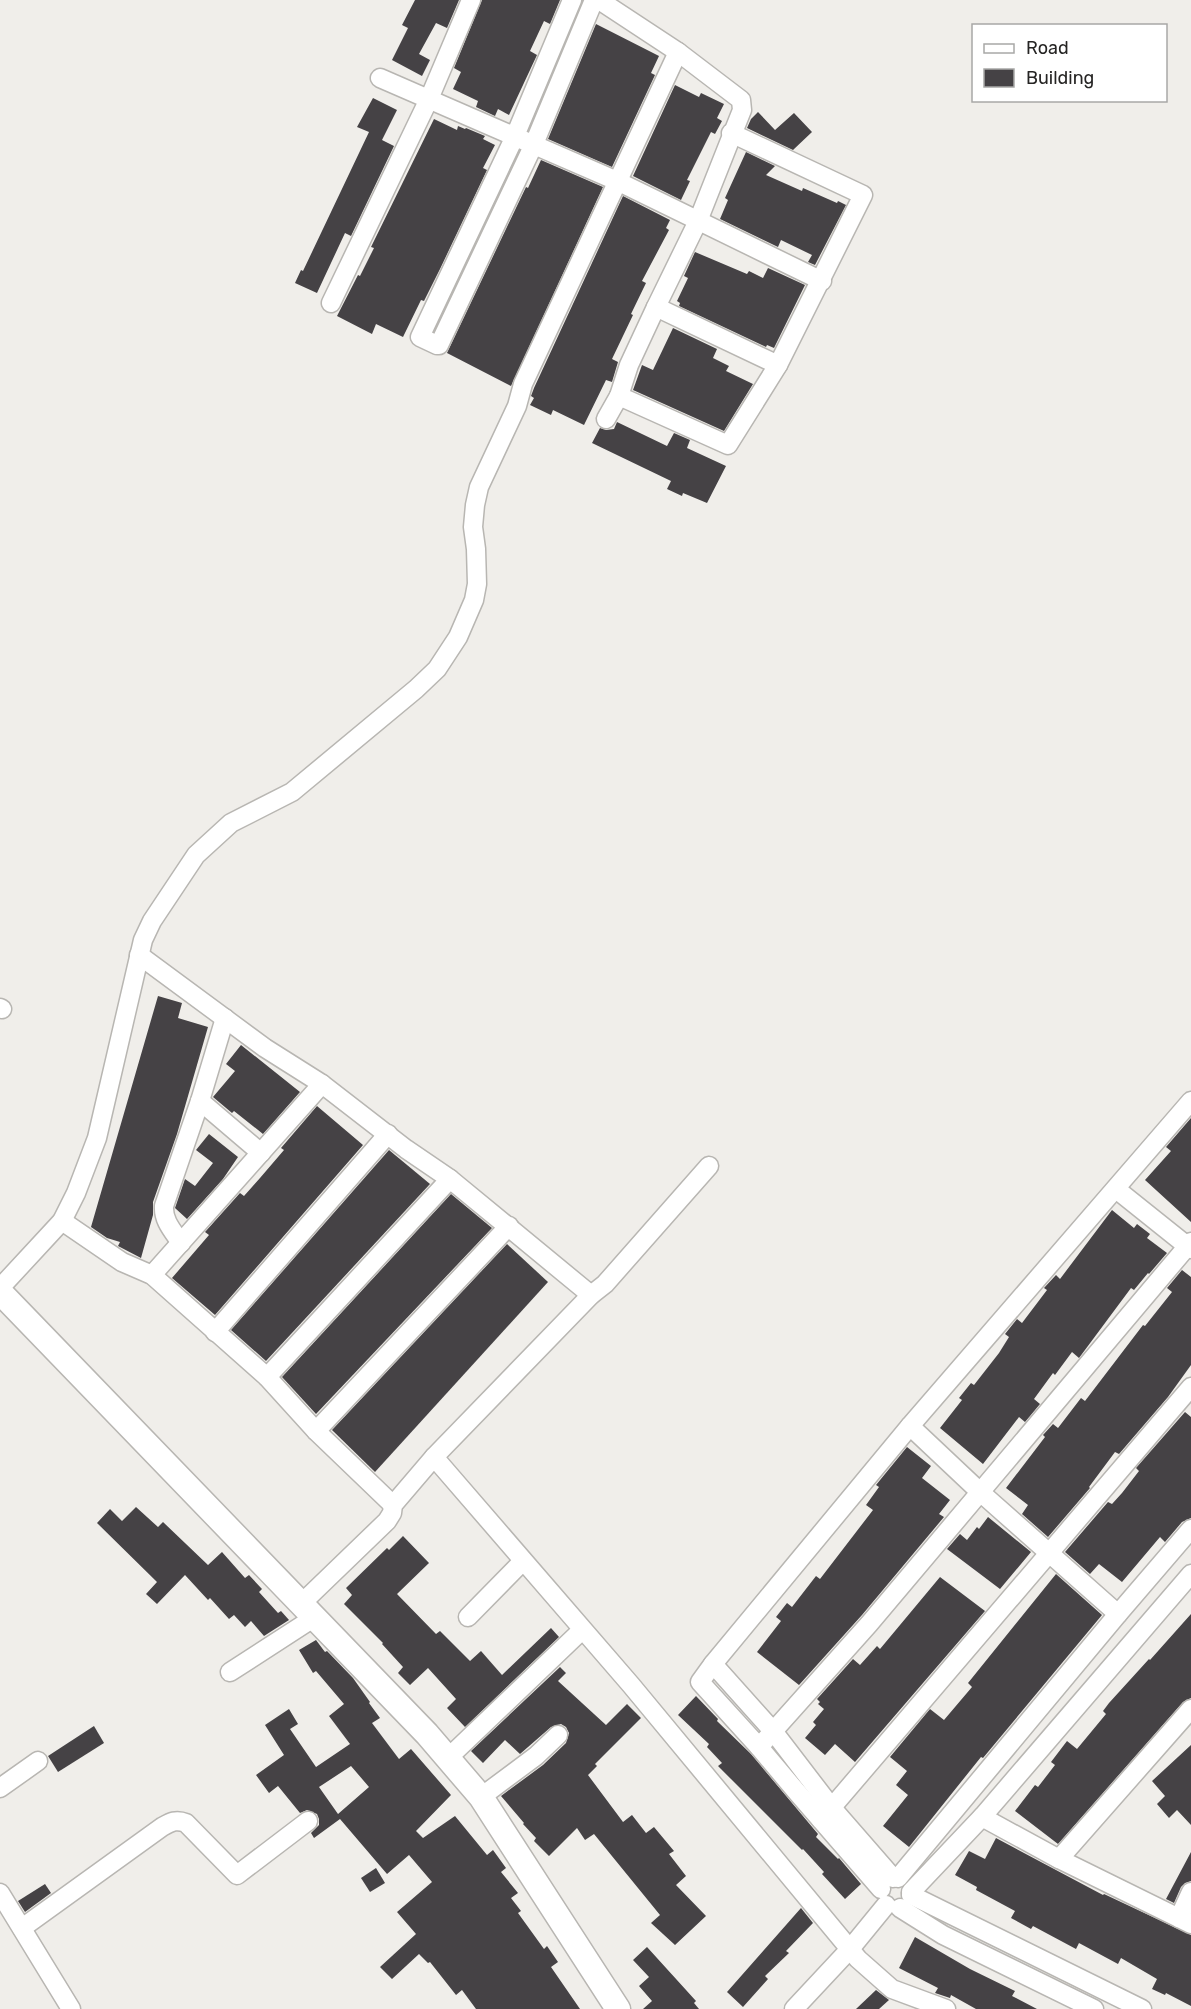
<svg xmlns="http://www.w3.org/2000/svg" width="1191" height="2009" font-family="Rubik,sans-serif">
<rect width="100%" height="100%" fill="#f0eeea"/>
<g fill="#454245" fill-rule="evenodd">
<path d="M 415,0 L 459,0 L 447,28 L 436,23 L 419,54 L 430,60 L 422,76 L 392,60 L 408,28 L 402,25 Z"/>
<path d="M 482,0 L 560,0 L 550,24 L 544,21 L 530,51 L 537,55 L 509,115 L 498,109 L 495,116 L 476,107 L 478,101 L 453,89 L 461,72 L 454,68 Z"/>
<path d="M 596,24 L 659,56 L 651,73 L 655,75 L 612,167 L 548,139 Z"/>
<path d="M 675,85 L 699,97 L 701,93 L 724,104 L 717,118 L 722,121 L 715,134 L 711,132 L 687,180 L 690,181 L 681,200 L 633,176 Z"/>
<path d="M 373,98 L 397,110 L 382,140 L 394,146 L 351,236 L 345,233 L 317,293 L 295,283 L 301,270 L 303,271 L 369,132 L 357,127 Z"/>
<path d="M 758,112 L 775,130 L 794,113 L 812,132 L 793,150 L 747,128 L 751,119 Z"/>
<path d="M 434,119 L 457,130 L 458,126 L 465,129 L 466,128 L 485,136 L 483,139 L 495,145 L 483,168 L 487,170 L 440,269 L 424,301 L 421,300 L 403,337 L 376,324 L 372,334 L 337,316 L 358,275 L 360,276 L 374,248 L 371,247 Z"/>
<path d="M 746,152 L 775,166 L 766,175 L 802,191 L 803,188 L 837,203 L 838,201 L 846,205 L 815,265 L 808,262 L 812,255 L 781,240 L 778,247 L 720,219 L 728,200 L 725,198 Z"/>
<path d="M 541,160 L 603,187 L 511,386 L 447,353 L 526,187 L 528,188 Z"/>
<path d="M 623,196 L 670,220 L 666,228 L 669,230 L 642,281 L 646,283 L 631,314 L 633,315 L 612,359 L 618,362 L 612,382 L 606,380 L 584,425 L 553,410 L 551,415 L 530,405 L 534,398 L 531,396 L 534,388 Z"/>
<path d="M 695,252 L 747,274 L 749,271 L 763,278 L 768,268 L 805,285 L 774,348 L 767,345 L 766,347 L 679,306 L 680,303 L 677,301 L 688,278 L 684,276 Z"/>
<path d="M 673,328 L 717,349 L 713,358 L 729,366 L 726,371 L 753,384 L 724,431 L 633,390 L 642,365 L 653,370 Z"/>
<path d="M 617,422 L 667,446 L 674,433 L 690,440 L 687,448 L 726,466 L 707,503 L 683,493 L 682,496 L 667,489 L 671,481 L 592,443 L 600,428 L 606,430 L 614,429 Z"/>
<path d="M 158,996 L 182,1003 L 178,1018 L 208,1027 L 177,1134 L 153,1202 L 153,1215 L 141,1258 L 118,1246 L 120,1242 L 107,1238 L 91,1227 Z"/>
<path d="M 241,1045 L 300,1092 L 263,1134 L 234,1111 L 232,1113 L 213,1097 L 235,1071 L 226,1064 Z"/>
<path d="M 317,1106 L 363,1145 L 215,1315 L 172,1278 L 209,1235 L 205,1232 L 240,1193 L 244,1196 L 260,1178 L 284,1150 L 281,1148 Z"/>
<path d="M 1191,1118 L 1191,1222 L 1145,1180 L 1171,1151 L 1166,1147 Z"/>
<path d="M 209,1134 L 238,1157 L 223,1179 L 187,1219 L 175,1208 L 185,1179 L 195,1186 L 213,1163 L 196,1150 Z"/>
<path d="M 389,1150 L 430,1184 L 266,1361 L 231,1330 Z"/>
<path d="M 451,1194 L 492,1228 L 316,1414 L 282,1377 Z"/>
<path d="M 1112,1210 L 1134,1228 L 1137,1224 L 1150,1234 L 1147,1238 L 1167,1253 L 1149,1274 L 1148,1273 L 1134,1290 L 1131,1288 L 1079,1358 L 1072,1352 L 1055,1375 L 1053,1373 L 1034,1399 L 1040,1404 L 1025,1422 L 1019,1417 L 983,1464 L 940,1428 L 962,1400 L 959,1398 L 971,1383 L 974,1385 L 999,1353 L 1009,1337 L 1005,1334 L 1017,1319 L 1022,1323 L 1047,1290 L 1044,1288 L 1056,1275 L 1060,1279 Z"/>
<path d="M 507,1244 L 548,1282 L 375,1472 L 332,1430 Z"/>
<path d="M 1182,1270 L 1191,1277 L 1191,1365 L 1168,1397 L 1119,1454 L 1115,1452 L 1089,1487 L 1090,1488 L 1048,1537 L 1022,1514 L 1028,1505 L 1006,1488 L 1045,1437 L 1043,1435 L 1053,1424 L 1058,1428 L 1081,1398 L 1085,1401 L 1143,1325 L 1145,1326 L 1172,1292 L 1167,1288 Z"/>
<path d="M 1185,1412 L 1191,1417 L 1191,1518 L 1182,1522 L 1165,1542 L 1160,1537 L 1122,1582 L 1099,1564 L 1090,1574 L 1065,1552 L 1108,1502 L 1112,1504 L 1122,1493 L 1139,1471 L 1136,1468 Z"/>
<path d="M 907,1447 L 931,1466 L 922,1478 L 950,1500 L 939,1514 L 944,1517 L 862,1615 L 799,1685 L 757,1652 L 781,1621 L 776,1617 L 787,1603 L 792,1607 L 816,1576 L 820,1579 L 873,1510 L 866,1505 L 879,1487 L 876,1485 Z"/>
<path d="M 136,1507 L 158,1527 L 163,1522 L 208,1565 L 222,1552 L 245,1578 L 249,1575 L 262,1589 L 259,1592 L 278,1613 L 281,1611 L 289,1620 L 264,1636 L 251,1621 L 245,1627 L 234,1615 L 229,1619 L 210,1598 L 208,1600 L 185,1575 L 157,1604 L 146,1594 L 157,1582 L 97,1523 L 110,1509 L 122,1521 Z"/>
<path d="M 988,1517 L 1031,1552 L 1000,1589 L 947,1549 L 960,1534 L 967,1540 L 977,1527 L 979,1529 Z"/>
<path d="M 403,1536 L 429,1563 L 397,1594 L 436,1634 L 440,1631 L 470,1661 L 481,1651 L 502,1675 L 551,1628 L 559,1637 L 465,1727 L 447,1708 L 456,1699 L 428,1668 L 410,1685 L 398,1673 L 403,1667 L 382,1644 L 383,1643 L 344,1604 L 352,1595 L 346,1588 L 387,1548 L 389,1550 Z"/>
<path d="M 1056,1574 L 1102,1615 L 983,1758 L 981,1757 L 909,1847 L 883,1826 L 908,1795 L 896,1785 L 907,1771 L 890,1757 L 930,1709 L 944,1720 L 972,1687 L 968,1683 Z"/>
<path d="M 940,1577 L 985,1611 L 855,1762 L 835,1744 L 825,1755 L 805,1738 L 816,1725 L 813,1722 L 824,1709 L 818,1704 L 820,1702 L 817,1699 L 853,1659 L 860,1665 L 877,1646 L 880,1649 Z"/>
<path d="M 1191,1614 L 1191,1698 L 1183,1702 L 1058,1844 L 1015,1811 L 1035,1785 L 1038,1787 L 1055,1765 L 1051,1762 L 1067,1741 L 1077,1749 L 1106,1714 L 1103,1711 L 1109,1703 L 1149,1659 L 1150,1660 Z"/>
<path d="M 316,1640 L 325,1652 L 327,1651 L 353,1678 L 370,1702 L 369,1703 L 380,1718 L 372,1723 L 399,1759 L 411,1749 L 451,1795 L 416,1831 L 423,1838 L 455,1816 L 487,1855 L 493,1850 L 506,1868 L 501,1872 L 518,1893 L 511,1898 L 521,1911 L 518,1913 L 544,1949 L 547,1946 L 558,1962 L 551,1967 L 580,2009 L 476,2009 L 462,1990 L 456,1995 L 430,1962 L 428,1963 L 419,1954 L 392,1979 L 380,1967 L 416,1934 L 397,1912 L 432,1882 L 409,1855 L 387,1874 L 340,1819 L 314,1838 L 311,1833 L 319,1825 L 319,1819 L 317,1814 L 307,1810 L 300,1813 L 278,1786 L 269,1793 L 256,1775 L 284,1755 L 265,1725 L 289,1709 L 298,1724 L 290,1729 L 316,1767 L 350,1744 L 329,1716 L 344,1704 L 316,1671 L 313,1673 L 299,1650 ZM 351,1766 L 369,1787 L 338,1814 L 319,1787 Z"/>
<path d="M 560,1667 L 566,1673 L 558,1681 L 606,1725 L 627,1704 L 641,1718 L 595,1764 L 597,1766 L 588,1775 L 623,1822 L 632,1815 L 646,1833 L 654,1827 L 674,1851 L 669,1854 L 686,1876 L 676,1885 L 706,1916 L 675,1945 L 651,1923 L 660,1915 L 594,1834 L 585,1840 L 577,1828 L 549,1856 L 534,1841 L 536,1838 L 523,1824 L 524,1823 L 501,1796 L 543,1765 L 566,1743 L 569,1733 L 566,1727 L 561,1724 L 551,1727 L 520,1754 L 505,1740 L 483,1763 L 471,1751 Z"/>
<path d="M 696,1696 L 718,1719 L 717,1721 L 751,1754 L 818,1834 L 816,1837 L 838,1859 L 839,1858 L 861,1884 L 845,1899 L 822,1874 L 824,1872 L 803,1849 L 802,1850 L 718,1766 L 722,1763 L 707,1747 L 709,1744 L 678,1715 Z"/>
<path d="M 94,1726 L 104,1743 L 58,1772 L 48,1756 Z"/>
<path d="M 1191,1745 L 1191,1825 L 1177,1810 L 1169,1818 L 1157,1804 L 1165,1796 L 1152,1781 Z"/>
<path d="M 996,1838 L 1103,1895 L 1104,1894 L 1191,1935 L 1191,2006 L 1166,1993 L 1165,1995 L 1152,1989 L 1157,1979 L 1121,1958 L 1118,1964 L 1079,1943 L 1076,1949 L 1033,1926 L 1031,1929 L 1011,1918 L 1015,1911 L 976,1890 L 977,1887 L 955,1875 L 969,1851 L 985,1859 Z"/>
<path d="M 1191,1852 L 1191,1881 L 1185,1883 L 1181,1887 L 1174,1903 L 1166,1899 Z"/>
<path d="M 376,1868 L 385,1883 L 370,1892 L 361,1878 Z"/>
<path d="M 45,1884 L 51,1893 L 25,1912 L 18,1901 Z"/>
<path d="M 801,1908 L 813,1923 L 786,1951 L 789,1953 L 765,1976 L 768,1979 L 743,2007 L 727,1992 Z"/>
<path d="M 915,1937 L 970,1969 L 1015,1991 L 1012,1996 L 1037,2009 L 976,2009 L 951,1995 L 950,1998 L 935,1993 L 938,1988 L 899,1968 Z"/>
<path d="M 647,1947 L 696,2001 L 694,2003 L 699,2009 L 643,2009 L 652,2001 L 639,1986 L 649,1977 L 633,1960 Z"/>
<path d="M 876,1990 L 889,2000 L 879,2009 L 856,2009 Z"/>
</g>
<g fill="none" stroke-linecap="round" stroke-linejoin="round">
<g stroke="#b8b6b2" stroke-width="21">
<g id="minor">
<path d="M 572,0 L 515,136 L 420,337 L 437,345 L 439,345 L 534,144 L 594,0"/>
<path d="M 599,0 L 678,52 L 741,100 L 742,110 L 698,221 L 656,307 L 778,365"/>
<path d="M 380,78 L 617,181 L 822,281"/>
<path d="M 331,303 L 429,99 L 471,0"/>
<path d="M 656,307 L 629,365 L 619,396 L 728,445 L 778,365 L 863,195 L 731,133"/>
<path d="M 606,419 L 619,396"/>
<path d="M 139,955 L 265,1048 L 322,1084 L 406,1149 L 450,1179 L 591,1295"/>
<path d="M 0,1008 L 2,1009"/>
<path d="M 200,1101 L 261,1153"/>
<path d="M 1116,1189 L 1191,1249"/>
<path d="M 62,1221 L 122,1262 L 152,1275 L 267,1377 L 316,1431 L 393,1505"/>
<path d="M 181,1243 C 173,1231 163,1221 164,1206 L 200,1101 L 225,1018"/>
<path d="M 152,1275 L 322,1084"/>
<path d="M 0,1288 L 62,1221 L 76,1193 L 97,1138 L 143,940 L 152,921 L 196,855 L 231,823 L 292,792 L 416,689 L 437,669 L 458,637 L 474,600 L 477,584 L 476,549 L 473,527 L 475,505 L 479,487 L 517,406 L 523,384 L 678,52"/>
<path d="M 215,1332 L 388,1134"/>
<path d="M 267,1377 L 450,1179"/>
<path d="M 910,1426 L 979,1491 L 1118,1614"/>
<path d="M 316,1431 L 509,1226"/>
<path d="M 434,1457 L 631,1685 L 858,1959 L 892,1989 L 946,2009"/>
<path d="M 302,1603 L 387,1521 L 392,1513 L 393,1505 L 434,1457 L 591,1295 L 605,1284 L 709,1166"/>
<path d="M 468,1617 L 523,1561"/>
<path d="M 713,1664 L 773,1731 L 832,1808 L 893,1878"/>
<path d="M 230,1672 L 315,1617"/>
<path d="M 759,1747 L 869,1624 L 1191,1242"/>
<path d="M 448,1758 L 582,1630"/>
<path d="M 0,1788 L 38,1761"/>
<path d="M 481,1797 L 536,1756 L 558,1735"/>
<path d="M 982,1817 L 1059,1859 L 1191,1709"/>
<path d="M 821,1820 L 1191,1387"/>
<path d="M 1059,1859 L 1191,1924"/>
<path d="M 898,1878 L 1118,1614 L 1191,1529"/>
<path d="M 881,1889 L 796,1791 L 759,1747 L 700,1682 L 713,1664 L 910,1426 L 1191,1101"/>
<path d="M 911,1892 L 982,1817 L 1191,1574"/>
<path d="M 0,1893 L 71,2009"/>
<path d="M 911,1895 L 1142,2009"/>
<path d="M 900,1908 L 943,1935 L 1094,2009"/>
<path d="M 1179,1918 L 1191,1892"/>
<path d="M 22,1928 L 162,1827 C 171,1822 176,1819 186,1823 L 237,1875 L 308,1821"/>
<path d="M 794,2009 L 850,1949 L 886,1905"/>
</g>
</g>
<g stroke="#b8b6b2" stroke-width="27">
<path id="tertiary" d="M 0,1292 L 427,1734 L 481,1797 L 618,2009"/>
</g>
<use href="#minor" stroke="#fff" stroke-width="18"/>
<use href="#tertiary" stroke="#fff" stroke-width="24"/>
</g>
<rect x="972" y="24" width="195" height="78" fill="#ffffff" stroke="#a8a8a7" stroke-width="1.5"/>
<rect x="984" y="44" width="30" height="9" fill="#ffffff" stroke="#a8a8a7" stroke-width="1.5"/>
<text x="1026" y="54" font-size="18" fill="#262524">Road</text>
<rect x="984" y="69" width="30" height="18" fill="#454245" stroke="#a8a8a7" stroke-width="1.5"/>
<text x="1026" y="84" font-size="18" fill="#262524">Building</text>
</svg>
